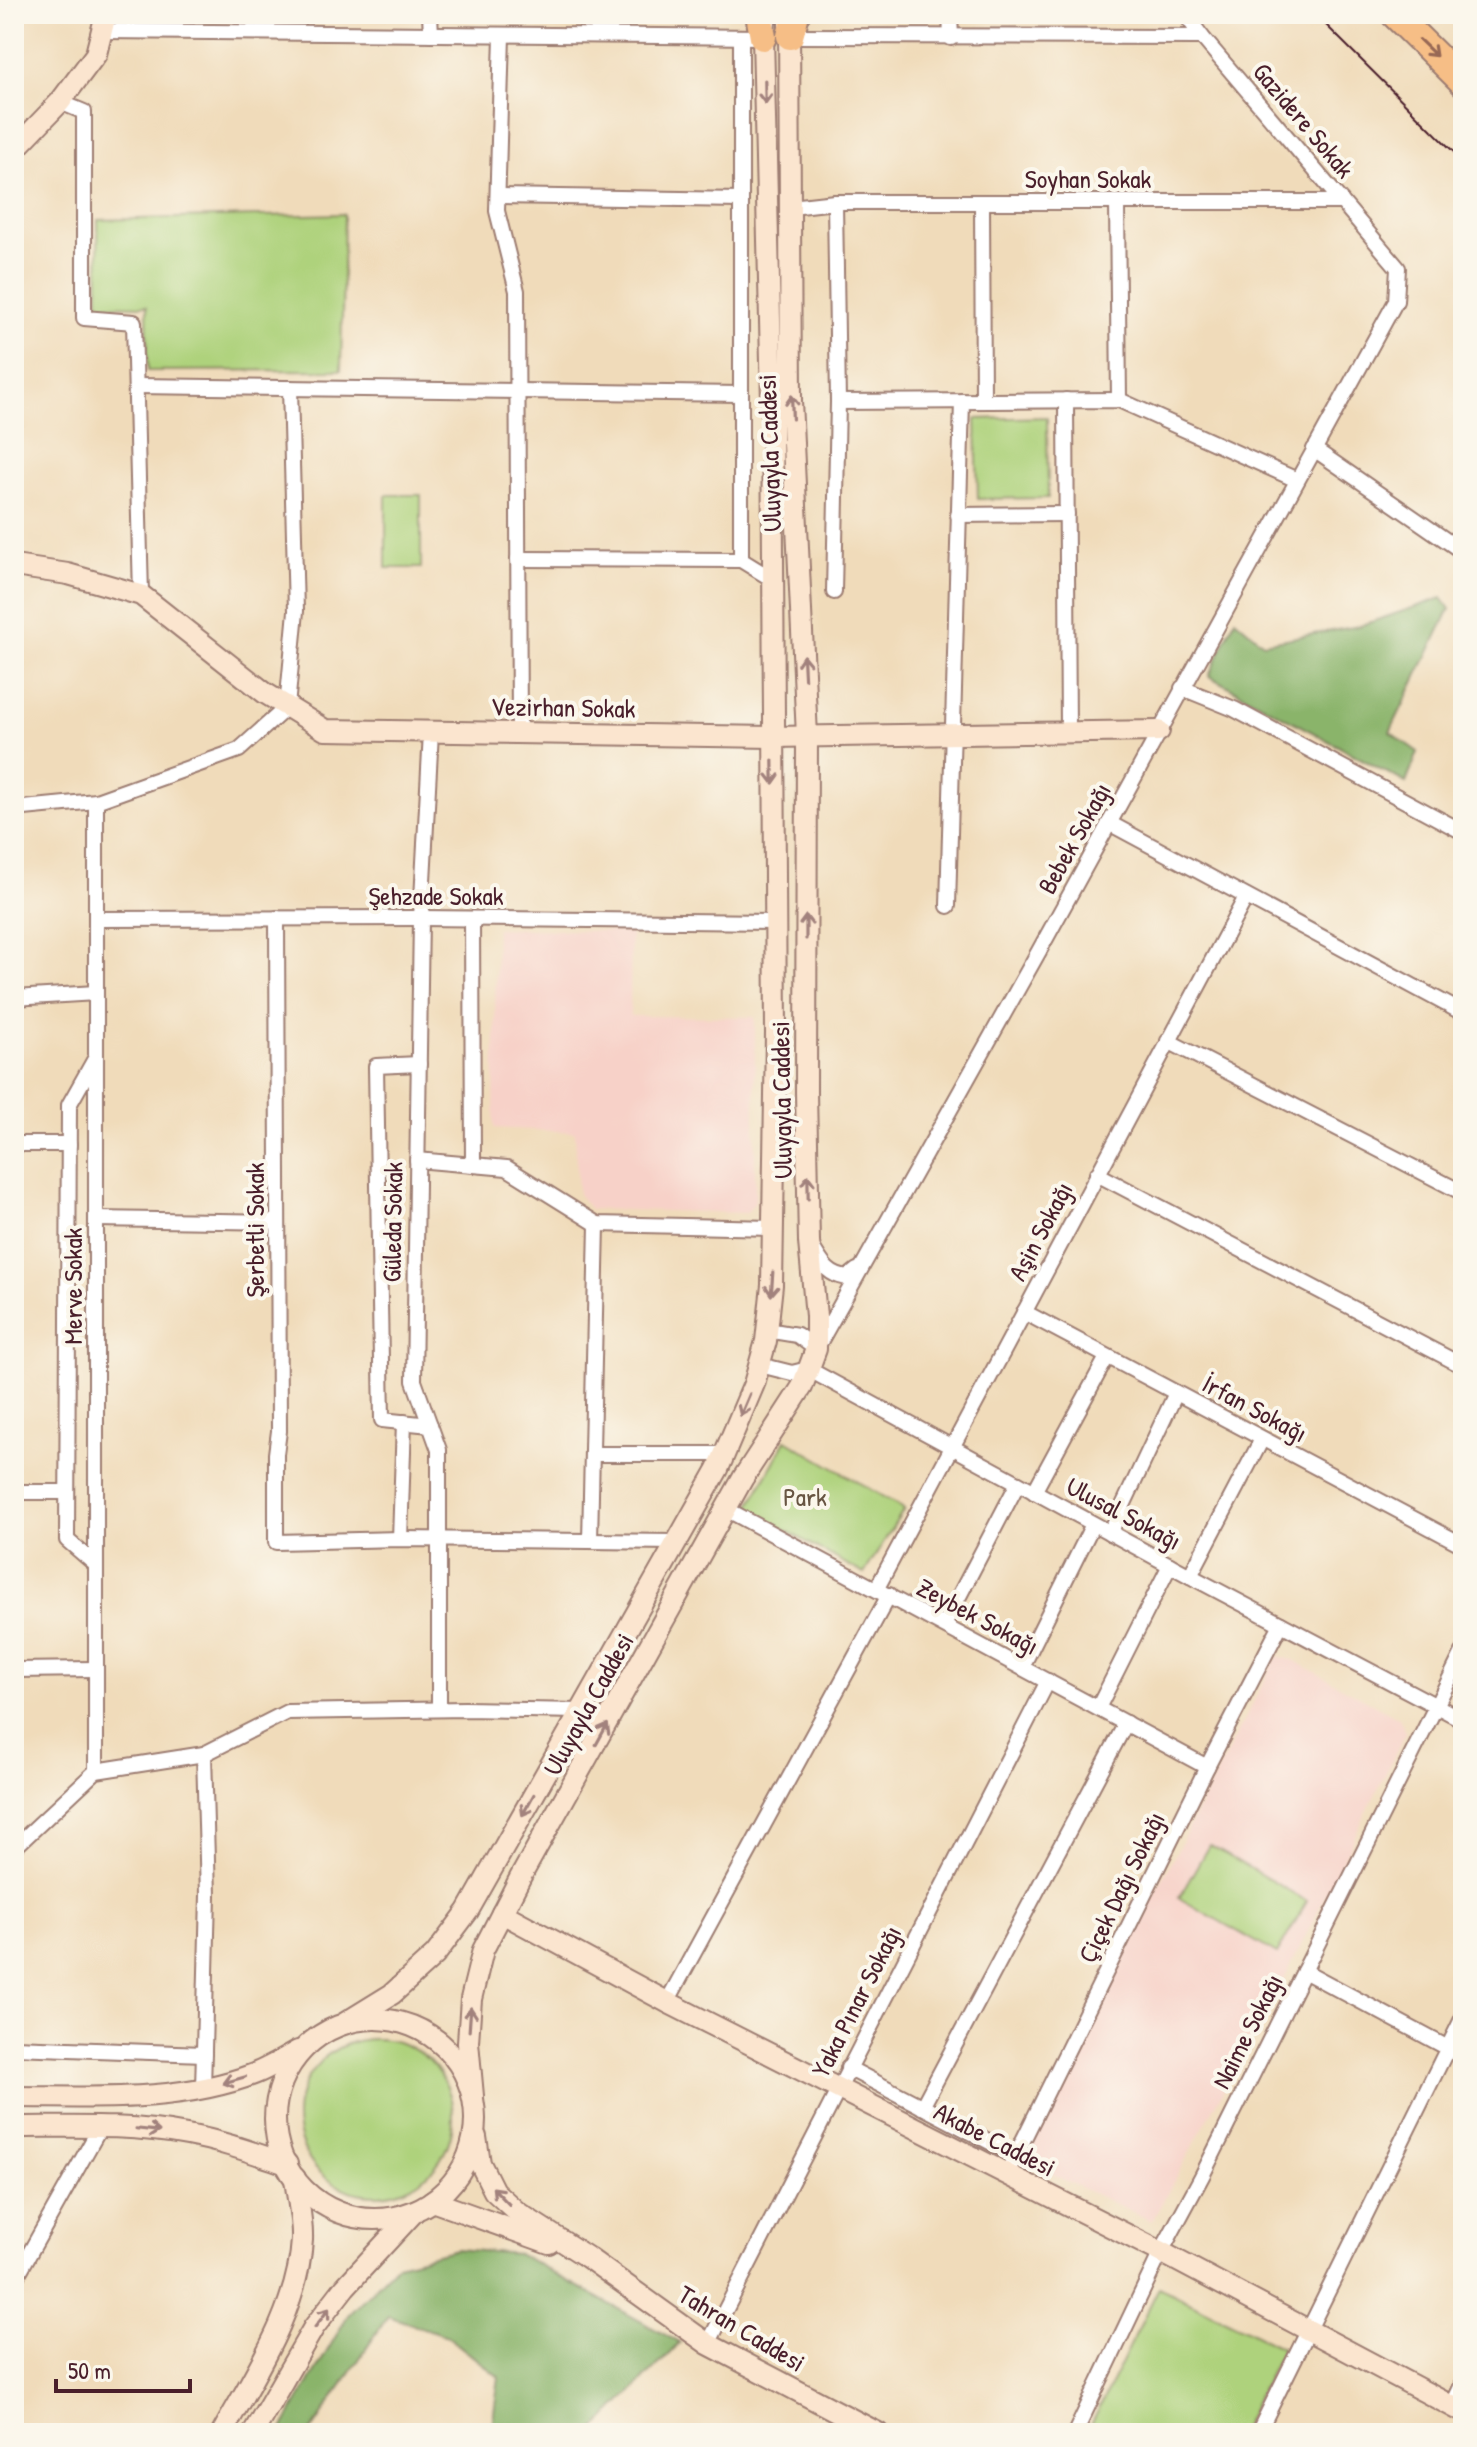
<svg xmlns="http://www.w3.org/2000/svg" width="1477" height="2447" font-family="'Patrick Hand',sans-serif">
<rect width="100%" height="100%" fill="#fbf7ec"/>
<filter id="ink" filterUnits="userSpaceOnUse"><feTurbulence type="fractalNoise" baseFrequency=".0125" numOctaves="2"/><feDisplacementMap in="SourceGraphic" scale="16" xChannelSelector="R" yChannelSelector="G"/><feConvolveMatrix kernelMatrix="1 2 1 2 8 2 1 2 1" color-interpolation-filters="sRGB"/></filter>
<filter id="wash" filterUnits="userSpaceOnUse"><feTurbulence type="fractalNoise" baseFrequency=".006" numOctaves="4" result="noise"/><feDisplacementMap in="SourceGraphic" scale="32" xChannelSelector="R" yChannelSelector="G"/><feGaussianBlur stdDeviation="1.8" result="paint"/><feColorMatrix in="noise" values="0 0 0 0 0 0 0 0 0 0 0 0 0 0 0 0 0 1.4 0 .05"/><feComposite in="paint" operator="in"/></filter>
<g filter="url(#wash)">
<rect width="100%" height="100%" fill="#f0dbba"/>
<g fill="#f7d1c8">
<path d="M 496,928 L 631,932 L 630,1016 L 755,1017 L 755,1201 L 747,1213 L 590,1209 L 578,1194 L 575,1132 L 494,1128 Z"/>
<path d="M 1277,1656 L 1293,1660 L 1399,1718 L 1406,1732 L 1283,1982 L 1152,2221 L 1022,2160 L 1147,1909 Z"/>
</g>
<g fill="#aed27b" stroke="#7c7853" stroke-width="2">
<path d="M 344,214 L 341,370 L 148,371 L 147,306 L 99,305 L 98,220 Z"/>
<path d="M 1047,417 L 1048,498 L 978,499 L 976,419 Z"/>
<rect x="386" y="495" width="35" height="73"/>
<path d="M 786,1440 L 904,1509 L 864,1574 L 748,1509 Z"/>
<path d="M 1209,1845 L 1307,1901 L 1277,1954 L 1179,1898 Z"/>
<circle cx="375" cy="2117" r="78"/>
<path d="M 1159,2287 L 1282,2348 L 1240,2433 L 1087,2433 Z"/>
</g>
<g fill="#8ab46b" stroke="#6a6a4b" stroke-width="2">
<path d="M 1442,598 L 1450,609 L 1390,732 L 1418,752 L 1406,783 L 1209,676 L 1235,619 L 1263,643 L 1359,626 Z"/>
<path d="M 456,2249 L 519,2254 L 680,2343 L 591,2433 L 491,2433 L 499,2377 L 447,2336 L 388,2316 L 310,2433 L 280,2433 L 348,2315 L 398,2264 Z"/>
</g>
</g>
<g filter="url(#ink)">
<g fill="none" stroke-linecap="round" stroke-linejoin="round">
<g stroke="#9d7d72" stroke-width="18">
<g id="street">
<path d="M 430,14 L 431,34"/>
<path d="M 950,14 L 951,38"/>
<path d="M 1185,14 L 1202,37"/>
<path d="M 102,31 L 763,37"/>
<path d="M 502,35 L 497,211 L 517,291 L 519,733"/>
<path d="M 741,37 L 741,560"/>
<path d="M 60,102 L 84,112 L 84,318 L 134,322 L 141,595"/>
<path d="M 498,196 L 741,200"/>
<path d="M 835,202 L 1342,202"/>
<path d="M 982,202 L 983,401"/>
<path d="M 1117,202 L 1119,400"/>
<path d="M 791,207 L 835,202 L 838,402 L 834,592"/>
<path d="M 136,386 L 741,394"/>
<path d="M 1066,400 L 1068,732"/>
<path d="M 838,402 L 1119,400 L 1297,480"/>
<path d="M 1314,449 L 1463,552"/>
<path d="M 958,515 L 1067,514"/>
<path d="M 518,559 L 741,560 L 772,579"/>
<path d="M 1182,688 L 1234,709 L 1463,832"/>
<path d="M 431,732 L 421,918 L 414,1381 L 439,1450 L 439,1709"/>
<path d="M 14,809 L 96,801 L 239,750 L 287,707 L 296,611 L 290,388"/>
<path d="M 1109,823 L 1463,1013"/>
<path d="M 948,906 L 962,401"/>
<path d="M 277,918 L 279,1431 L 276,1454 L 276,1542 L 400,1539 L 676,1542"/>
<path d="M 96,919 L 421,918 L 775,922"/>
<path d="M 472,919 L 473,1165"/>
<path d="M 14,998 L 96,993"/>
<path d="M 1168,1041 L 1463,1193"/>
<path d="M 419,1064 L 376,1066 L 382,1420 L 430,1425"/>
<path d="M 14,1144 L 69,1144"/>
<path d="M 417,1160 L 507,1168 L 597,1224 L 773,1228"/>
<path d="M 1097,1174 L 1463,1366"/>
<path d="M 96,1219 L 278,1222"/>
<path d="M 812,1247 C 822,1263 827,1275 847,1278 L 857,1270"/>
<path d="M 1024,1312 L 1463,1545"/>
<path d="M 767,1330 L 797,1335 L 816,1349 L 1039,951 L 1396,301 L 1398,268 L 1202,37 L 790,36"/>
<path d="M 760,1365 L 792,1373 L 808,1369 L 1190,1576 L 1463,1720"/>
<path d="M 592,1454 L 724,1454"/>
<path d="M 14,1492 L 67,1492"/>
<path d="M 1034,1492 L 1107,1357"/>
<path d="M 726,1509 L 1207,1767"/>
<path d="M 1110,1533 L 1176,1393"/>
<path d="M 400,1539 L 404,1422"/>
<path d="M 590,1541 L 597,1224"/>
<path d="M 96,1565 L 67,1540 L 69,1105 L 96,1057"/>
<path d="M 1190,1576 L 1262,1439"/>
<path d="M 877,1588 L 1246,897"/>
<path d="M 944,1625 L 1018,1483"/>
<path d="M 1022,1667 L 1093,1524"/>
<path d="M 14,1670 L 96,1669"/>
<path d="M 1098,1708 L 1170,1565"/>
<path d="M 96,1771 L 96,801"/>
<path d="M 14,1848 L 96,1771 L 204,1754 L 287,1712 L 465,1709 L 580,1711"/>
<path d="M 1304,1971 L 1463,2056"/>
<path d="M 667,2002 L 889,1595"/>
<path d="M 14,2047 L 204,2054"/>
<path d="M 848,2068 L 1015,2155"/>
<path d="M 203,2089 L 208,1895 L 204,1754"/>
<path d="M 922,2107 L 1126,1723"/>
<path d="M 1007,2173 L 1207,1767 L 1281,1624"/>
<path d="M 14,2281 L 101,2126"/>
<path d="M 708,2344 L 1048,1681"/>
<path d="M 1452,2406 L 1463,2383"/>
<path d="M 1075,2433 L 1161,2252 L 1202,2176 L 1463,1652"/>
<path d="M 1258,2433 L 1463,2017"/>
</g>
</g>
<g stroke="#9d7d72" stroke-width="24">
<g id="secondary">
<path d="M 14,150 L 60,102 L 96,54 L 106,14"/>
<path d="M 14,566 L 68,574 L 141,595 L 265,693 L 325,730 L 773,737 L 1159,731"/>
<path d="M 502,1913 L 667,2002 L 1161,2252 L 1463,2412"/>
<circle cx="375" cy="2119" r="100"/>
<path d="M 345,2023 L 392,1994 L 435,1955 L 468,1911 L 718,1469 L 754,1384 L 766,1341 L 772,1285 L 776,1033 L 772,402 L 763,37 L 765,22"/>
<path d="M 473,2096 L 468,2042 L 471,1999 L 483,1950 L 521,1876 L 743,1478 L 802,1387 L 816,1349 L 816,1316 L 809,1242 L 806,1092 L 807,736 L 791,401 L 789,22"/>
<path d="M 14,2097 C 94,2097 178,2103 254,2074 C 269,2068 284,2059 298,2051"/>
<path d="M 14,2127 C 71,2127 130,2124 187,2135 C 221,2141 254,2153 287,2164"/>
<path d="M 476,2137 L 480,2163 L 494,2191 L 517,2212 L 587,2257 L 708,2344 L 878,2433"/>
<path d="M 432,2201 L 549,2243"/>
<path d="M 222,2433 C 255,2373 298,2310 302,2240 C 303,2220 297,2198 295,2178"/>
<path d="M 253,2433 L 314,2327 L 345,2287 L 415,2211"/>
</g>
</g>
<g stroke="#9d7d72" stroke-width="30">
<g id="highway">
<path d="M 759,14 L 763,37"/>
<path d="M 1394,14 L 1463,82"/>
<path d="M 790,36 L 796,14"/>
</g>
</g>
<use href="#street" stroke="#fff" stroke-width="14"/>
<use href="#secondary" stroke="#fbe5cf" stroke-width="20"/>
<use href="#highway" stroke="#f6be86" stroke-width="26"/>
<path stroke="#4a1f2b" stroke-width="2" d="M 1315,14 L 1463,161"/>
</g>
<defs><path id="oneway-shaft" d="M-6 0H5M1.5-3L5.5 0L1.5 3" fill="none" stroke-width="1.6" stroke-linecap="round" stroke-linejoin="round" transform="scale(2)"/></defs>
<use stroke="#976754" href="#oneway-shaft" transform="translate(1428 48) rotate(44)"/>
<g stroke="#a2827d">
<use href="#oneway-shaft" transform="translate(765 92) rotate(89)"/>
<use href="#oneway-shaft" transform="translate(792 407) rotate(-92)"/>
<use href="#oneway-shaft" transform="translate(804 667) rotate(-93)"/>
<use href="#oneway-shaft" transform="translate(773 772) rotate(89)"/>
<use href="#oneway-shaft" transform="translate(806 927) rotate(-90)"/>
<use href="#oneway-shaft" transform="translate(808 1187) rotate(-91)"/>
<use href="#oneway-shaft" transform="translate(772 1284) rotate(94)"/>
<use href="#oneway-shaft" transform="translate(745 1405) rotate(113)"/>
<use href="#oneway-shaft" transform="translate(602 1734) rotate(-61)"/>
<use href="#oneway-shaft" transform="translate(528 1805) rotate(119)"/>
<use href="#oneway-shaft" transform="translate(470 2019) rotate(-86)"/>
<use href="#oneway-shaft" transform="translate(234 2080) rotate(164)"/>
<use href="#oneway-shaft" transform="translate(148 2130) rotate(6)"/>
<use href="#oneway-shaft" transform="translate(501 2196) rotate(-134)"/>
<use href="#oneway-shaft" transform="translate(322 2318) rotate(-53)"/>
</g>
</g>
<g text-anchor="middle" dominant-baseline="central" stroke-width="8" stroke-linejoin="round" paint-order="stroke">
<g font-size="26" fill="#4a1f2b" stroke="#fbf7ec">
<text transform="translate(1304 120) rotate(50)">Gazidere Sokak</text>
<text x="1088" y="178">Soyhan Sokak</text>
<text transform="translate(769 453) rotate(-92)">Uluyayla Caddesi</text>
<text transform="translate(563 707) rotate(1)">Vezirhan Sokak</text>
<text transform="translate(1074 838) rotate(-61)">Bebek Sokağı</text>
<text x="436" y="895">Şehzade Sokak</text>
<text transform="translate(781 1100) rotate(-91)">Uluyayla Caddesi</text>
<text transform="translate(392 1222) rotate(-89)">Güleda Sokak</text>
<text transform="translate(254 1230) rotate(-90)">Şerbetli Sokak</text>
<text transform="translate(1040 1231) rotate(-62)">Aşin Sokağı</text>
<text transform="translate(72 1286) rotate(-90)">Merve Sokak</text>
<text transform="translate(1255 1408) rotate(28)">İrfan Sokağı</text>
<text transform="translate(1124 1513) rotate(28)">Ulusal Sokağı</text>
<text transform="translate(978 1616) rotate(28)">Zeybek Sokağı</text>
<text transform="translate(588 1704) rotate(-61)">Uluyayla Caddesi</text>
<text transform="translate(1121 1887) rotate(-64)">Çiçek Dağı Sokağı</text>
<text transform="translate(856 2001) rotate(-63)">Yaka Pınar Sokağı</text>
<text transform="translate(1247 2031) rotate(-63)">Naime Sokağı</text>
<text transform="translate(995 2139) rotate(27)">Akabe Caddesi</text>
<text transform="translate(742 2328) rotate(31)">Tahran Caddesi</text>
</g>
<g font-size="26" fill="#685543" stroke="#fbf7ec">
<text x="805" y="1496">Park</text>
</g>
</g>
<rect width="1477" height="2447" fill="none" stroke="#fbf7ec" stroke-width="48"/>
<path d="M56 2379v12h134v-12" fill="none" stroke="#4a1f2b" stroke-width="4"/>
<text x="68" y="2379" font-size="24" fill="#4a1f2b" stroke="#fbf7ec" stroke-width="6" paint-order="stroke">50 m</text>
</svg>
